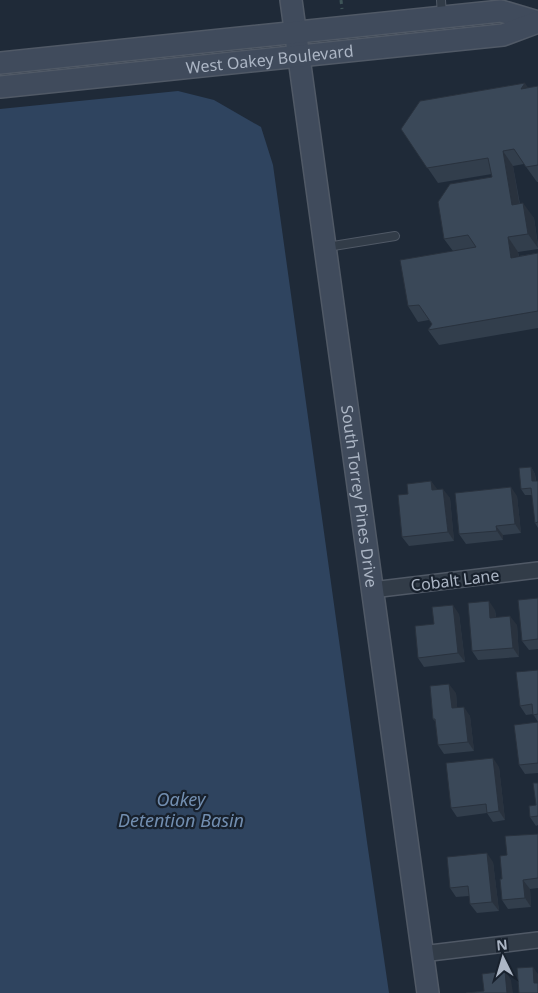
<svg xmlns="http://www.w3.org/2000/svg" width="538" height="993" font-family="'Noto Sans',sans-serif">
<rect width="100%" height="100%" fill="#1f2a38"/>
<path fill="#2f445f" d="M 178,91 L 214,100 L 261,127 L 273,165 L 367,842 L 389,993 L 0,993 L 0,109 Z"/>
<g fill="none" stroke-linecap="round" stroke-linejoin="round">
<g stroke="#505966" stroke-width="10">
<g id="lane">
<path d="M 441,0 L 442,15"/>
<path d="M 327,247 L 395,236"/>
</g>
</g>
<g stroke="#505966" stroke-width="18">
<g id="street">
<path d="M 372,590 L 538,570"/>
<path d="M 422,954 L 538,940"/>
</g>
</g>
<g stroke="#505966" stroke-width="24">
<g id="secondary">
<path id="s1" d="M 291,0 L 428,993"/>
<path d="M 0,63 L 501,11 L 538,22"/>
<path id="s2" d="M 0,87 L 503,35 L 538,22"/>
</g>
</g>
<path stroke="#3e5457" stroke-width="3" stroke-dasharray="4 4" stroke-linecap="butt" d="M 341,0 L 342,9"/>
<use href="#lane" stroke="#323c48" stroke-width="8"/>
<use href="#street" stroke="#323c48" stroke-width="15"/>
<use href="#secondary" stroke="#404b5c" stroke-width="21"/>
</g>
<g fill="#323e4c">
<path d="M 538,86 L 538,182 L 537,182 L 524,164 L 513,166 L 520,204 L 534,218 L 538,245 L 538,249 L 518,252 L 519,256 L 538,253 L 538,328 L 439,345 L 428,330 L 432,324 L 429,320 L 418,322 L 408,306 L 453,251 L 444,239 L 492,177 L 492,174 L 438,183 L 401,129 L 528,88 Z"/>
<path d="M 531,467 L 535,474 L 536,481 L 538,481 L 538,528 L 535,523 L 532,495 L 525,495 L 521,489 Z"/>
<path d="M 431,481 L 437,490 L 450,498 L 454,541 L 409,546 L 402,537 L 408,494 Z"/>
<path d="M 517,496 L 521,533 L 503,535 L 503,540 L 466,544 L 459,534 Z"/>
<path d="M 538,598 L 538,649 L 529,650 L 522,641 Z"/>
<path d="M 495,610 L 496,617 L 517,625 L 519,657 L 478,660 L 472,651 Z"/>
<path d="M 459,614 L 465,662 L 424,667 L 418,658 L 434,624 Z"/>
<path d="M 538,670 L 538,722 L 533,714 L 526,715 L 520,706 Z"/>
<path d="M 456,693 L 457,707 L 470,716 L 474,751 L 444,754 L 438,745 L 436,722 L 433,719 Z"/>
<path d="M 538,722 L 538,773 L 525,774 L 519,765 Z"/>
<path d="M 499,767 L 505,820 L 493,822 L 487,813 L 457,817 L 451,808 Z"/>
<path d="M 538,783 L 538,825 L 536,826 L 530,817 L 536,805 Z"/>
<path d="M 538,834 L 538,888 L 530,889 L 531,907 L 508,909 L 502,900 L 502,879 L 507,855 Z"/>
<path d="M 493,862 L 499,911 L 477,913 L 470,904 L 469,896 L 456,897 L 450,888 Z"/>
</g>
<g fill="#29323e">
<path d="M 525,83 L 535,98 L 521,89 Z"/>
<path d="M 503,151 L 513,166 L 522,220 L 512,205 Z"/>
<path d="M 523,203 L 534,218 L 538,248 L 528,234 Z"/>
<path d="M 508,237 L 518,252 L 522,273 L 511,258 Z"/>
<path d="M 531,467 L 535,474 L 536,488 L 532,481 Z"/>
<path d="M 431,481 L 438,490 L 432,490 Z"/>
<path d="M 511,487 L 517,496 L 521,533 L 515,524 Z"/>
<path d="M 443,489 L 450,498 L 454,541 L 448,532 Z"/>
<path d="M 496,526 L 503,535 L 503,540 L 497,531 Z"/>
<path d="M 489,601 L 495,610 L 497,627 L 490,618 Z"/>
<path d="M 453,605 L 459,614 L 465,662 L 458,653 Z"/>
<path d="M 510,616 L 517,625 L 519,657 L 513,648 Z"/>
<path d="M 449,684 L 456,693 L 458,717 L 452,708 Z"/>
<path d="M 464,707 L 470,716 L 474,751 L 468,742 Z"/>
<path d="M 493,758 L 499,767 L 505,820 L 499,811 Z"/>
<path d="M 487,853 L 493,862 L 499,911 L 492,902 Z"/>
<path d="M 523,880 L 530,889 L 531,907 L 525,898 Z"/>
<path d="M 533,967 L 538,974 L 538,989 L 534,983 Z"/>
<path d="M 505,971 L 511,980 L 513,993 L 507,993 Z"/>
</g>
<g fill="#3a4858" stroke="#29323e">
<path d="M 525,83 L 521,89 L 538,86 L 538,165 L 526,167 L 514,149 L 503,151 L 512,205 L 523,203 L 528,234 L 508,237 L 511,258 L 538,253 L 538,311 L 428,330 L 432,324 L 419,305 L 408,306 L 400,260 L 476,247 L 468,235 L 444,239 L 438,202 L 450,184 L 492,177 L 488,158 L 427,168 L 401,129 L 420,101 Z"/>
<path d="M 531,467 L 532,481 L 538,481 L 538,522 L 535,523 L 531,488 L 521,489 L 519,468 Z"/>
<path d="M 431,481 L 432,490 L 443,489 L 448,532 L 402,537 L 398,495 L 408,494 L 407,484 Z"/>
<path d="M 511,487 L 515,524 L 496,526 L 497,531 L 459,534 L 455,493 Z"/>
<path d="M 538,598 L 538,639 L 522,641 L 518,600 Z"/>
<path d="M 489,601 L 490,618 L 510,616 L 513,648 L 472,651 L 468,603 Z"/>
<path d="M 453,605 L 458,653 L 418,658 L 415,626 L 434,624 L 432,607 Z"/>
<path d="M 538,670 L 538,714 L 533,715 L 532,704 L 520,706 L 516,672 Z"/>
<path d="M 449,684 L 452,708 L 464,707 L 468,742 L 438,745 L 435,719 L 433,719 L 430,686 Z"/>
<path d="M 538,722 L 538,763 L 519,765 L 514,725 Z"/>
<path d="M 493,758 L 499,811 L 487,813 L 486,804 L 451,808 L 446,763 Z"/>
<path d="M 533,783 L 538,783 L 538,816 L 530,817 L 529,806 L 536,805 Z"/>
<path d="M 538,834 L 538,878 L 523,880 L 525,898 L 502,900 L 500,879 L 502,879 L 500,856 L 507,855 L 505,836 Z"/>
<path d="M 487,853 L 492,902 L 470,904 L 468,886 L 450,888 L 447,857 Z"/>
<path d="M 533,967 L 534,983 L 538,983 L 538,993 L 519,993 L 517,968 Z"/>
<path d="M 505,971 L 507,993 L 466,993 L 484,991 L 482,974 Z"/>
</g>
<g text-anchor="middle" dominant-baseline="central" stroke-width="4.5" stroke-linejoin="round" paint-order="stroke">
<g font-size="16" fill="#acb6c5" stroke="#18212d">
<text stroke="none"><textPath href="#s2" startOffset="271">West Oakey Boulevard</textPath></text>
<text stroke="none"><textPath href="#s1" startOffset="501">South Torrey Pines Drive</textPath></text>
<text transform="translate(455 580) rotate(-7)">Cobalt Lane</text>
</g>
<g font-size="18" font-style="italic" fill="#728eb0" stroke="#18212d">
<text x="181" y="799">Oakey<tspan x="181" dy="21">Detention Basin</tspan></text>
</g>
</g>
<g transform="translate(503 958) rotate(355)" stroke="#18212d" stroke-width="4" paint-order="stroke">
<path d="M0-4L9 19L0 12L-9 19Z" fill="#acb6c5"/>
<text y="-8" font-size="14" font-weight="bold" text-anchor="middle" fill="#acb6c5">N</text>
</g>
</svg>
